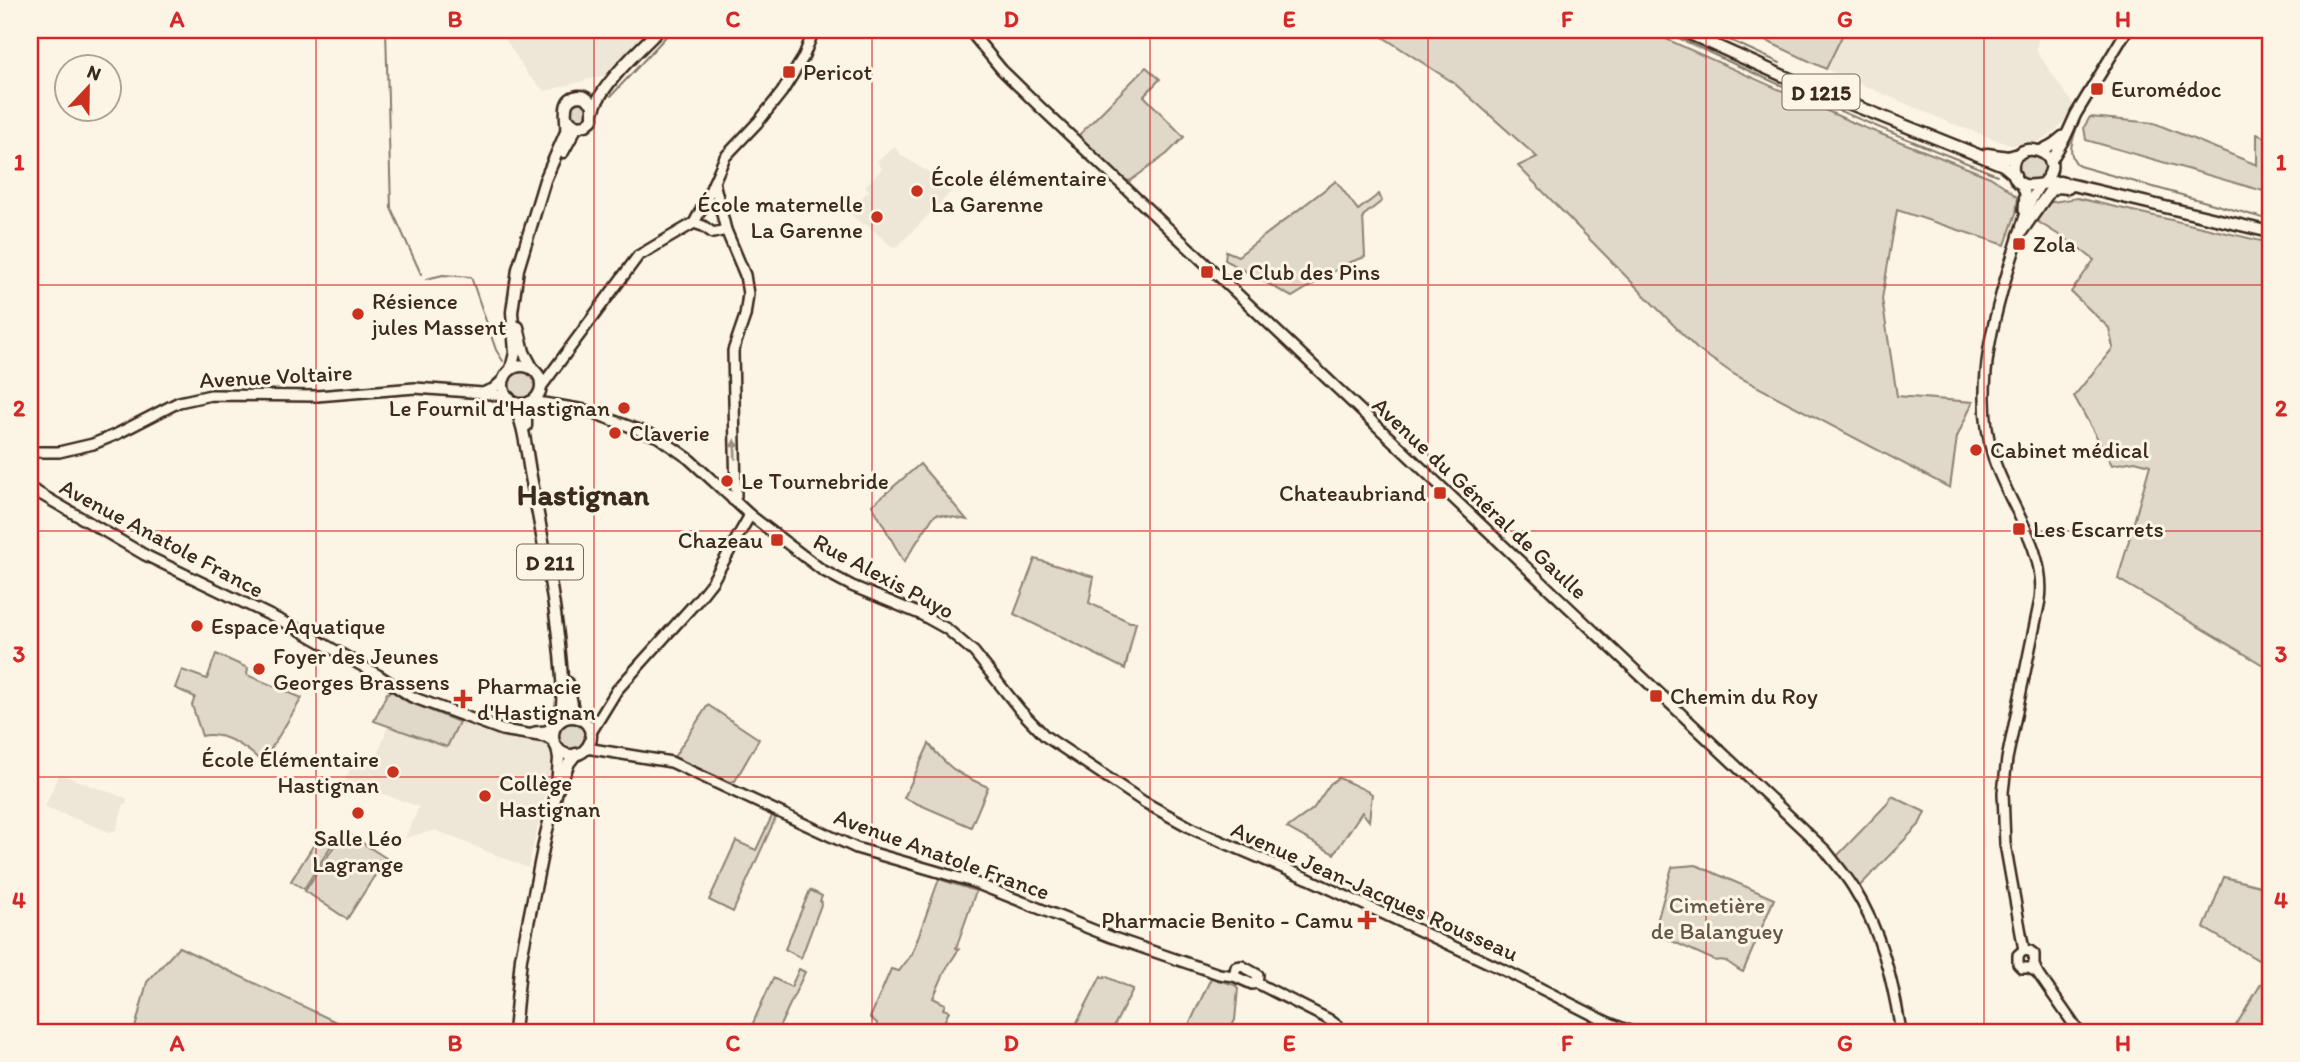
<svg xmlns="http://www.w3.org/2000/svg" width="2300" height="1062" font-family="Itim,sans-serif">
<rect width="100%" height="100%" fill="#fcf5e5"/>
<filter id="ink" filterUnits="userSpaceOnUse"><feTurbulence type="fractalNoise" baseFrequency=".0143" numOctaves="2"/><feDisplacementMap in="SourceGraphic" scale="14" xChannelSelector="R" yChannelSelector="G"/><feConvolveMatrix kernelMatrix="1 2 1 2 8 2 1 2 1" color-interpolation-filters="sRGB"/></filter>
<g filter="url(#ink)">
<g fill="#eee6d6">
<path d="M 513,30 L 659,30 L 621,71 L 545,91 L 528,75 L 506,40 Z"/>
<path d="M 1845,30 L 2040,30 L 2036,50 L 2074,106 L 2066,119 L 2055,131 L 2037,142 L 2010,145 L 1948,122 L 1826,69 Z"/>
<path d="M 895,147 L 901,155 L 923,169 L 950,184 L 953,183 L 955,188 L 898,246 L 895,247 L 891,246 L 866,224 L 863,225 L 847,211 L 869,191 L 865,186 L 882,169 L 877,161 Z"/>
<path d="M 459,722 L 492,734 L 498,733 L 545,743 L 552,752 L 549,778 L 528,868 L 435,830 L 405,838 L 419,807 L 345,780 L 356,757 L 375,763 L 388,726 L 447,747 Z"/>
<path d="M 59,774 L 128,799 L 126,804 L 124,804 L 116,830 L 110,832 L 45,807 Z"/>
</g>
<g fill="#e0d8c8" stroke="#8e8173" stroke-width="2">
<path d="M 1372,30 L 1646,30 L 1863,127 L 1990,177 L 2004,186 L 2018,198 L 2016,213 L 2005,245 L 1897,210 L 1882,299 L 1897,396 L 1973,402 L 1957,437 L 1950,488 L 1735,375 L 1697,349 L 1518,166 L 1537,157 L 1454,83 Z"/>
<path d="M 1743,30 L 1845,30 L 1826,69 Z"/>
<path d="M 1146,67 L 1160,79 L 1144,96 L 1184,137 L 1167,154 L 1130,181 L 1125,180 L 1078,136 Z"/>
<circle cx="580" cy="111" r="9"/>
<path d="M 2090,117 L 2154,123 L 2257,165 L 2257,134 L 2270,140 L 2270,193 L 2086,140 L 2084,127 Z"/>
<circle cx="2032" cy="168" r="15"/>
<path d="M 1336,181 L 1358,210 L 1379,194 L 1382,201 L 1363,216 L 1365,257 L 1348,263 L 1292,297 L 1225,260 L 1226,251 L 1238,256 Z"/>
<path d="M 2077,198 L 2270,243 L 2270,669 L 2118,579 L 2150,465 L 2135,461 L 2112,465 L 2074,396 L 2113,348 L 2109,328 L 2071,292 L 2094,260 L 2075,245 L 2035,220 L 2047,203 Z"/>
<circle cx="522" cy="385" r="15"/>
<path d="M 920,464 L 967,520 L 937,514 L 933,517 L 904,562 L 872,505 Z"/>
<path d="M 1035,559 L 1094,577 L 1089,603 L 1130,622 L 1136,622 L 1125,669 L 1014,614 Z"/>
<path d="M 216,654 L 248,668 L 247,675 L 302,698 L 269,752 L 261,761 C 246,747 223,731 202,736 L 192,705 L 195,697 L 175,688 L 182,670 L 207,679 Z"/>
<path d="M 393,691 L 404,700 L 459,722 L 447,747 L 374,721 L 387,693 Z"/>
<path d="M 708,705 L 759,739 L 735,781 L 729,782 L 674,757 Z"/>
<circle cx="572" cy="736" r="13"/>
<path d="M 929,744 C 950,770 958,774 988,787 L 971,827 L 904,798 Z"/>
<path d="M 1338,778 C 1342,779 1370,792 1372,794 L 1369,821 L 1362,812 L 1334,854 L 1287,828 L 1313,809 L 1330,784 Z"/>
<path d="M 1892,796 L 1925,812 L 1919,825 L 1857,889 L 1836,857 L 1888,803 Z"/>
<path d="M 772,816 L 776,817 L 733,912 L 709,900 L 736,841 L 756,850 Z"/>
<path d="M 344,831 L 386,858 L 347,919 L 305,891 Z"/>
<path d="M 321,833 L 334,841 L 304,889 L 291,881 Z"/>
<path d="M 2270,860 L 2270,967 L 2204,928 L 2224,877 L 2260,886 Z"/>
<path d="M 1696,865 L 1774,899 L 1743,972 C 1733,968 1727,957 1716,961 L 1654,933 L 1672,867 Z"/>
<path d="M 939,879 L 976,891 L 956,948 L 959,949 L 946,969 L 933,998 L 945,1004 L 943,1009 L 949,1011 L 940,1032 L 876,1032 L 877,1023 L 870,1018 L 891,969 L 899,971 L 912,954 Z"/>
<path d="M 810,890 L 822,896 L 820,901 L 822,902 L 801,958 L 785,949 Z"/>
<path d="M 179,947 L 357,1032 L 134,1032 L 147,982 Z"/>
<path d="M 799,969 L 805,972 L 777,1032 L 749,1032 L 773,978 L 791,987 Z"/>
<path d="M 2270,969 L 2270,1032 L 2232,1032 Z"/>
<path d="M 1101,976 L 1104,978 L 1105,976 L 1133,989 L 1111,1032 L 1072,1032 Z"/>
<path d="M 1211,978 L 1235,985 L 1238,989 L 1235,1020 L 1229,1032 L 1207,1032 L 1189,1025 Z"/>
</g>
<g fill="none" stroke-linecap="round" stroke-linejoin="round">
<g stroke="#85796b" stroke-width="2">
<path d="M 386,30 L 391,208 L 421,274"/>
<path d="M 1662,30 C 1771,83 1884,131 1997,175"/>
<path d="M 1708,30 L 1780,63"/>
<path d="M 611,96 L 672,30"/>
<path d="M 2077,127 C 2072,142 2066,154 2079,166 L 2270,220"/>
<path d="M 516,258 L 527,223"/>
<path d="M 426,279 L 443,275 L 471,277 L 496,350 L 503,361"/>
</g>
<g stroke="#3b2a1e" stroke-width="14">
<g id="secondary">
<path d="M 969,30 L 1002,70 L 1040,107 L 1826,851 C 1835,863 1845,874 1853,887 C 1881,931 1893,981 1901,1032"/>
<path d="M 2040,151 L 2053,144 L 2063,136"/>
<path d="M 2050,163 L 2065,138 L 2076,114 L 2127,30"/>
<path d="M 714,182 L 726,230 L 745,275 L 748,294 L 745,316 L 733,351 L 736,496 L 733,500"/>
<path d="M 2021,183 L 2025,193 L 2024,210"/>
<path d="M 694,223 L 703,226 L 713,233 L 726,230"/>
<path d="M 541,387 L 638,256 L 694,223 L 705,202 L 725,157 L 759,121 L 782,92 L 803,58 L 814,30"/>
<path d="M 485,392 L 493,389 L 505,378"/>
<path d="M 532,401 L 585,410 L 658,437 L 688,458 L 750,515 L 822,570 L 852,586 L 920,614 L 947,629 L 974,652 L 1020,710 L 1045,736 L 1144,802 L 1195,830 L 1309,879 L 1510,973 L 1607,1022 L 1632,1032"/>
<path d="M 30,452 L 59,452 L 93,444 L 115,435 L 179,402 L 211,395 L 317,396 L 415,388 L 483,393 L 509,397"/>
<path d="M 30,488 L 145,555 L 296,628 L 378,675 L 412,697 L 502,730 L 546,737 L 554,742"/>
<path d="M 535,732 L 546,731 L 556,725"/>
<path d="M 590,734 L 617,690 L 697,601 L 712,582 L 750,515"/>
<path d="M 586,748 L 671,762 L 856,848 L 970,881 L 1111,937 L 1219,974 L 1234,976 L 1252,984 L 1257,983"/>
<path d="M 2024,950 L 2005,844 L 2003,792 L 2007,759 L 2040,600 C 2047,550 2009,505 1994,460 C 1972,389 1994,313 2016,245 C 2022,225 2028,202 2040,185"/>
<path d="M 2024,950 L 2030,951 L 2034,954 L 2034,965 L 2037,972 L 2079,1032"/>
<path d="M 2024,950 L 2018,955 L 2018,964 L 2022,968 L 2029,968 L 2037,972"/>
<path d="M 1234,976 L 1236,967 L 1242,966 L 1258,975 L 1257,983"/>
<path d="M 1257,983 L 1328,1019 L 1346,1032"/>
</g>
</g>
<g stroke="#3b2a1e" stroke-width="15">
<g id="primary">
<path d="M 1681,30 L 1806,86 L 2003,165 L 2015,175"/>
<path d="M 594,110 C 600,86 641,48 659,30"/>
<path d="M 563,152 L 576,128 L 581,126"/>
<path d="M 1987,154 L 2008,157 L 2019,154"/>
<path d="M 2043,183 C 2074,151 2009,134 2013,170 C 2016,197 2045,180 2060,182 L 2270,232"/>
<path d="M 2019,235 L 2050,191 L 2057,187 L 2068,188"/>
<path d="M 518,327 L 524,352 L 533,369"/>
<circle cx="522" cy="385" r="19"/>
<path d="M 511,369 L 515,353 L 512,312 L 518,269 L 545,180 L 566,132 C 568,120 559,98 579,96 C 586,96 589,100 593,105 L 593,119 L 586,125 L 577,126 L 566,118"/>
<path d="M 511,400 C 525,422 526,452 531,477 C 543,541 558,614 562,679 C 563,693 563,708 559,722"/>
<path d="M 526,426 L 526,412 L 530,402"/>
<path d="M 568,683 L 573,710 L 582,720"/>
<circle cx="572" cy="736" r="19"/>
<path d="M 557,787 L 559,758 L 557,747"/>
<path d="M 514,1032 L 521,958 L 546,834 L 557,791 L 569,763 L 576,754"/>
</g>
</g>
<use href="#secondary" stroke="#fcf5e5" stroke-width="9"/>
<use href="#primary" stroke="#fcf5e5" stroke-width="10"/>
</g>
<defs><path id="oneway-solid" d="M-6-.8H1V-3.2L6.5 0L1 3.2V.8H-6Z" transform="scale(1.75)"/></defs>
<use fill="#9c9082" href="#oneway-solid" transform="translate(735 449) rotate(-92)"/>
</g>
<path fill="none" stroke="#d62828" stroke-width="2" stroke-opacity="0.55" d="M 316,30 L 316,1032M 594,30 L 594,1032M 872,30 L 872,1032M 1150,30 L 1150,1032M 1428,30 L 1428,1032M 1706,30 L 1706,1032M 1984,30 L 1984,1032M 30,285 L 2270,285M 30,531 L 2270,531M 30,777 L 2270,777"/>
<g fill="#c8321e" stroke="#fcf5e5" stroke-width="2.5">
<rect x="782" y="65" width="14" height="14" rx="3.5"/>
<rect x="2090" y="82" width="14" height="14" rx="3.5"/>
<circle cx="917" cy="191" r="7"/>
<circle cx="877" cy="217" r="7"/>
<rect x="2012" y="237" width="14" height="14" rx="3.5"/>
<rect x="1200" y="265" width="14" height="14" rx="3.5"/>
<circle cx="358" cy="314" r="7"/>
<circle cx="624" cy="408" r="7"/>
<circle cx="615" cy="433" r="7"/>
<circle cx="1976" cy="450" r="7"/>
<circle cx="727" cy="481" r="7"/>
<rect x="1433" y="486" width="14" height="14" rx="3.5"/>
<rect x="2012" y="522" width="14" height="14" rx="3.5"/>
<rect x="770" y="533" width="14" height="14" rx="3.5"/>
<circle cx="197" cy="626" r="7"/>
<circle cx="259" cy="669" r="7"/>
<rect x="1649" y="689" width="14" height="14" rx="3.5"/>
<path d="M459.5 688.5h7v7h7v7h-7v7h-7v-7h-7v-7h7z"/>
<circle cx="393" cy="772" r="7"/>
<circle cx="485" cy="796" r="7"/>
<circle cx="358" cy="813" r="7"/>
<path d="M1363.5 909.5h7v7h7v7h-7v7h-7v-7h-7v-7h7z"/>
</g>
<g text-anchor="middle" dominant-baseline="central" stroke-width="6" stroke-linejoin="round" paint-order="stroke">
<g fill="#fcf5e5" stroke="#75675a" stroke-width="2">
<rect x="1782.5" y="74.5" width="77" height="35" rx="5"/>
<rect x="517" y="544.5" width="66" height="35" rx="5"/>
</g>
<g font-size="21" font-weight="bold" fill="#3b2a1e">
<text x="1821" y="92">D 1215</text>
<text x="550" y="562">D 211</text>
</g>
<g font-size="23" fill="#3b2a1e" stroke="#fcf5e5" text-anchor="start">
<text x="803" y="72">Pericot</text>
<text x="2111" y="89">Euromédoc</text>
<text x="931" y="178">École élémentaire<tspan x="931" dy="26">La Garenne</tspan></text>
<text x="863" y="204" text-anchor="end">École maternelle<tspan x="863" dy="26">La Garenne</tspan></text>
<text x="2033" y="244">Zola</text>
<text x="1221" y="272">Le Club des Pins</text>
<text x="372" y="301">Résience<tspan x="372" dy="26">jules Massent</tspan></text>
<text x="610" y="408" text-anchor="end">Le Fournil d'Hastignan</text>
<text x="629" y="433">Claverie</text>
<text x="1990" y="450">Cabinet médical</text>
<text x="741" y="481">Le Tournebride</text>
<text x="1426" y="493" text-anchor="end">Chateaubriand</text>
<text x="2033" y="529">Les Escarrets</text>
<text x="763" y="540" text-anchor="end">Chazeau</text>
<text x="211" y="626">Espace Aquatique</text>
<text x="273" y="656">Foyer des Jeunes<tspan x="273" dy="26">Georges Brassens</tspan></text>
<text x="477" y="686">Pharmacie<tspan x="477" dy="26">d'Hastignan</tspan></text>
<text x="1670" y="696">Chemin du Roy</text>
<text x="379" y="759" text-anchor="end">École Élémentaire<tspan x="379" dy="26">Hastignan</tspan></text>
<text x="499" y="783">Collège<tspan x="499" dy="26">Hastignan</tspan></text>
<text x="358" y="838" text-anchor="middle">Salle Léo<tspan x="358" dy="26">Lagrange</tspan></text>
<text x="1353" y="920" text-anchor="end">Pharmacie Benito - Camu</text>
</g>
<g font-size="23" fill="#3b2a1e" stroke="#fcf5e5">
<text transform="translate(276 376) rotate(-3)">Avenue Voltaire</text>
<text transform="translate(1480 498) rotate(43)">Avenue du Général de Gaulle</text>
<text transform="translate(162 538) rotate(28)">Avenue Anatole France</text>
<text transform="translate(884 576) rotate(28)">Rue Alexis Puyo</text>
<text transform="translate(942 854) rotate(20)">Avenue Anatole France</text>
<text transform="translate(1375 891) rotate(24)">Avenue Jean-Jacques Rousseau</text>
</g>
<g font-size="23" fill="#645648" stroke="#fcf5e5">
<text x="1717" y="905">Cimetière<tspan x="1717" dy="26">de Balanguey</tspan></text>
</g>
<g font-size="30" font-weight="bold" fill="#3b2a1e" stroke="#fcf5e5">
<text x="583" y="494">Hastignan</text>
</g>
</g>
<rect width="2300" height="1062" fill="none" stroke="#fcf5e5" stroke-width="77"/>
<g transform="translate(88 88) rotate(22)"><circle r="33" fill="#fcf5e5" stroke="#afa495" stroke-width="2"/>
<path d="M0-5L12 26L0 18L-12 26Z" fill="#c8321e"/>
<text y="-10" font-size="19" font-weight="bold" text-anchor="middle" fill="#3b2a1e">N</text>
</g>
<rect x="38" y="38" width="2224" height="986" fill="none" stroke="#d62828" stroke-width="2.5"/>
<g font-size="23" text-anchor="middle" font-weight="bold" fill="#d62828">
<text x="177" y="27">A</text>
<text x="455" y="27">B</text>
<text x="733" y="27">C</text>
<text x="1011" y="27">D</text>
<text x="1289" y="27">E</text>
<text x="1567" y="27">F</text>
<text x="1845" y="27">G</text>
<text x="2123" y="27">H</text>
<text x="19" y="170">1</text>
<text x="2281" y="170">1</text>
<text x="19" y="416">2</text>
<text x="2281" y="416">2</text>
<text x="19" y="662">3</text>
<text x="2281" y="662">3</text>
<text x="19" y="908">4</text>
<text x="2281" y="908">4</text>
<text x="177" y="1051">A</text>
<text x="455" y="1051">B</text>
<text x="733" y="1051">C</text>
<text x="1011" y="1051">D</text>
<text x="1289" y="1051">E</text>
<text x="1567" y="1051">F</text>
<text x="1845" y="1051">G</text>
<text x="2123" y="1051">H</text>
</g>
</svg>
